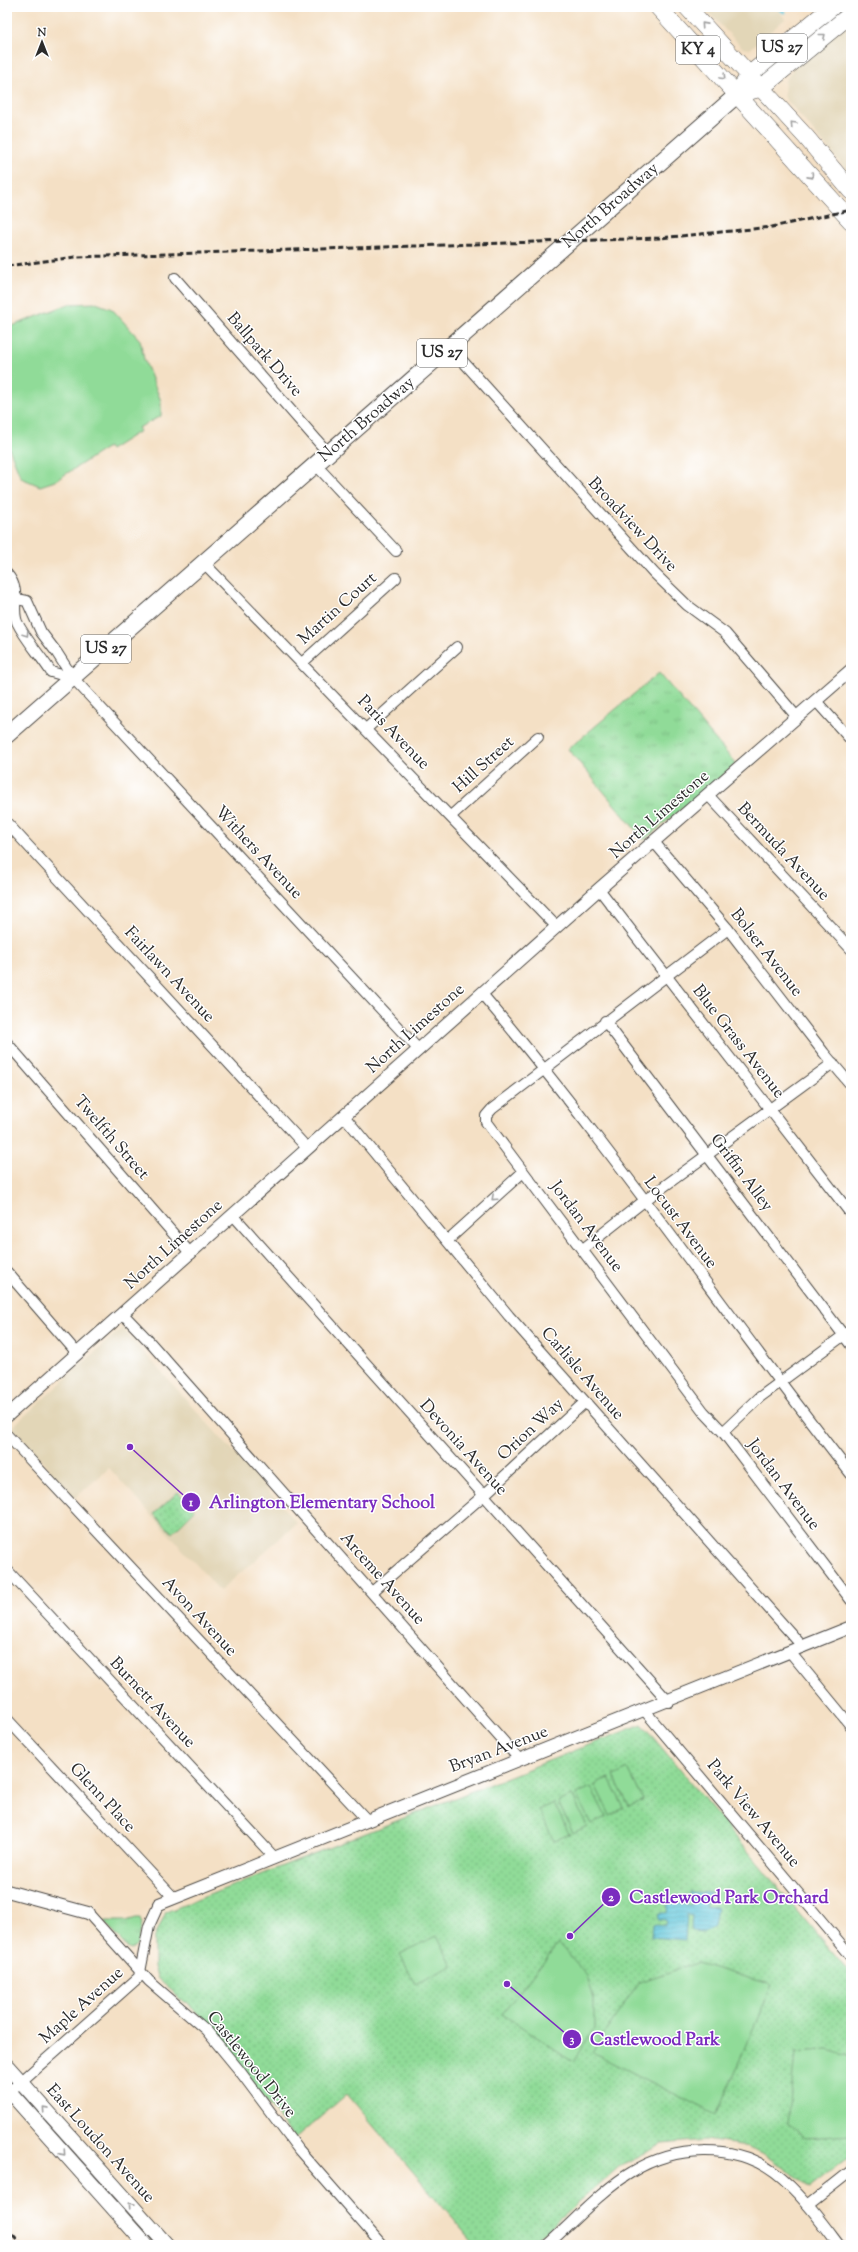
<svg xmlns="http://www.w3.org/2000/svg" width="858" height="2252" font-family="'Sorts Mill Goudy',serif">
<defs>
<pattern id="grass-tufts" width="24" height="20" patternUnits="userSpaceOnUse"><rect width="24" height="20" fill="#90db98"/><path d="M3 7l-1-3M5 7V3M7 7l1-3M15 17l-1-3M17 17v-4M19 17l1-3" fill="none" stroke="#7cbc83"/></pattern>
<pattern id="park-dots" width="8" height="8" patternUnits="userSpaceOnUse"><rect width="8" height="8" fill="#90db98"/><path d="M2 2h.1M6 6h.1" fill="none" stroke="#7cbc83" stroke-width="1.8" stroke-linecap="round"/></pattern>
<pattern id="water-rules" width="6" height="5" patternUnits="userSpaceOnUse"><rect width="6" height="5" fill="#5ec6da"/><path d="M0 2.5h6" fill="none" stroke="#52aabb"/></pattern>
</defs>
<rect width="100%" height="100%" fill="#fff"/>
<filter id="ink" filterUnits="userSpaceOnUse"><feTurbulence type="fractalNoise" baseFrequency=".025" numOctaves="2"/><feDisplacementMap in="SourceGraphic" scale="8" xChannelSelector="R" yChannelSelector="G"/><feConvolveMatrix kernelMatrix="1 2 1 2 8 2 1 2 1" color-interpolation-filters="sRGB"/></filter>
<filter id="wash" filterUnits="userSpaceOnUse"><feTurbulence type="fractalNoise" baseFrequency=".012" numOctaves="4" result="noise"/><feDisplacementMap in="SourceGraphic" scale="16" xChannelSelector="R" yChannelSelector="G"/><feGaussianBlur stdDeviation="0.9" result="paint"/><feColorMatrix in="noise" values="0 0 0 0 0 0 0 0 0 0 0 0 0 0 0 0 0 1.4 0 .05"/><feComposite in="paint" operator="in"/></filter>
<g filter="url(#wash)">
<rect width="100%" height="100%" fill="#f4e0c5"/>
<g fill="#e2d6b7">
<path d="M 703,7 L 776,7 L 785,19 L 750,49 L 743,48 Z"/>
<path d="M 851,21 L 851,175 L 785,98 L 784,94 L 785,81 L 795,65 Z"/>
<path d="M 122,1328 L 297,1523 L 220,1591 L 109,1468 L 75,1498 L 12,1427 Z"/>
</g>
<g fill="url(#grass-tufts)" stroke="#5e8362">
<path d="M 659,673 L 736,764 L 644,840 L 568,749 Z"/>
<path d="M 136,1918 L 140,1918 L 142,1923 L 138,1944 L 131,1949 L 126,1947 L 104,1921 L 126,1921 Z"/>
</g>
<g fill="url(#park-dots)" stroke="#5e8362">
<path d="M 178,1492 L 195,1510 L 172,1533 L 154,1514 Z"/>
<path d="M 642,1724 L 851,1975 L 851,2155 L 810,2187 L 765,2155 L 741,2145 L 704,2140 L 663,2144 L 621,2165 L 530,2245 L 475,2245 L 347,2094 L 295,2139 L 200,2015 L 158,1979 L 154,1967 L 154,1939 L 166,1912 Z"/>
</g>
<g fill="#90db98" stroke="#5e8362">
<path d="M 96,303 L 112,309 L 140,340 L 144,359 L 161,401 L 161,416 L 138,428 L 140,431 L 110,450 L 108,447 L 55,481 L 40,486 L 21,478 L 7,443 L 7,328 L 69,304 Z"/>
<path d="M 628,1769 L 643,1800 L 629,1807 L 614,1776 Z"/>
<path d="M 609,1778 L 624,1808 L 610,1815 L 595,1785 Z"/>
<path d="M 591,1787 L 606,1817 L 591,1824 L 576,1794 Z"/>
<path d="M 572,1795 L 587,1826 L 573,1833 L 558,1802 Z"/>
<path d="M 554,1803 L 569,1834 L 554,1841 L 539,1810 Z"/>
<path d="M 437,1936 L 452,1966 L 415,1984 L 400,1954 Z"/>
<path d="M 558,1943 L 587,1976 L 594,1999 L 594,2029 L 573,2061 L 502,2014 Z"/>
<path d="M 697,1963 L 772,1985 L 716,2115 L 592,2052 L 639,1982 Z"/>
<path d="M 827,2050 L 851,2057 L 851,2135 L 805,2138 L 788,2124 L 795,2052 Z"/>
</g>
<path fill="url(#water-rules)" stroke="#447882" d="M 689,1892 L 711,1893 L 705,1906 L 717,1907 L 714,1926 L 704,1932 L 691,1931 L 692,1915 L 687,1914 L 685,1940 L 652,1937 L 653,1924 L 665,1925 L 666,1920 L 658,1919 L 659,1913 L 667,1913 L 668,1903 L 692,1905 Z"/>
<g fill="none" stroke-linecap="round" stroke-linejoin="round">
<path stroke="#5ec6da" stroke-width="3" d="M 777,7 L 784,12"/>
</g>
</g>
<g filter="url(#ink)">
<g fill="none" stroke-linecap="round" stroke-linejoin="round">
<g stroke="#494642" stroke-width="12">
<g id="minor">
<path d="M 175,278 L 329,454"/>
<path d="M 450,347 L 654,573 L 687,605 L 725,633 L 797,717"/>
<path d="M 316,465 L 396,551"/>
<path d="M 204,563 L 557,927"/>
<path d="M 7,574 C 22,591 11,607 17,622 C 25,639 41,656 51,672 L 73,678"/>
<path d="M 17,599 L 27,601 L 41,632 L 57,653 L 73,678 L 419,1050"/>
<path d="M 302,663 L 396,578"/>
<path d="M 816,701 L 851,740"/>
<path d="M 366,729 L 457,647"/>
<path d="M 708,795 L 851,949"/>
<path d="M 451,816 L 538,737"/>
<path d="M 7,823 L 307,1148"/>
<path d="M 654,842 L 728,929 L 824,1053 L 851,1085"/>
<path d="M 599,889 L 851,1214"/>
<path d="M 728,929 L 492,1109 L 486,1116 L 486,1122 L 704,1412 L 723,1432 L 851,1600"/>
<path d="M 482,994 C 612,1147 726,1315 851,1474"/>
<path d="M 605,1021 L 851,1345"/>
<path d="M 7,1043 L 191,1254"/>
<path d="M 344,1116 L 509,1316 L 803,1647"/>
<path d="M 233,1215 L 669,1702"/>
<path d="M 448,1240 L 523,1172"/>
<path d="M 583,1249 L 644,1201 L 833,1063"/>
<path d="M 7,1272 L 77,1353"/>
<path d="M 123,1314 L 147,1339 L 520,1760"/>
<path d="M 723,1432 L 760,1397 L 851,1330"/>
<path d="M 7,1435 L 367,1820"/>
<path d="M 7,1570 L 274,1857"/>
<path d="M 372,1592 L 484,1495 L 585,1402"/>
<path d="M 790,1652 L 851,1726"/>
<path d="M 645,1711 L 851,1956"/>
<path d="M 7,1719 L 174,1898"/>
<path d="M 88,1913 L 149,1981 L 206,2030 L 239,2070 L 299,2150 L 382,2245"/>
<path d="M 7,2094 L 139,1977 L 149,1926 L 159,1904"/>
<path d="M 808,2205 L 851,2171"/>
<path d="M 547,2245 C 572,2223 604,2188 632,2172 C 674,2146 733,2142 775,2173 C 800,2192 820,2220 839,2245"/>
</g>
</g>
<g stroke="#494642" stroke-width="14">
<g id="tertiary">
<path d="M 7,1416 L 599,889 L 851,670"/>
<path d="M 7,1891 L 88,1913"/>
<path d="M 159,1904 L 851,1627"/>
</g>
</g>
<g stroke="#494642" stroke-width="16">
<g id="secondary">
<path d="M 7,2066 L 167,2245"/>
<path d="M 7,2089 L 146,2245"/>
</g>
</g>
<g stroke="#494642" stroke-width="18">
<path id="primary" d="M 7,735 L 738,94"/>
</g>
<g stroke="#494642" stroke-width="18">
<g id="trunk">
<path d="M 658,7 L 851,221"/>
<path d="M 687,7 L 806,137 L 851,191"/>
<path d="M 743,85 L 749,75 L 832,7"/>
<path d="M 750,91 L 761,88 L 851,14"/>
</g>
</g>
<use href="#minor" stroke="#fff" stroke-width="10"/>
<use href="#tertiary" stroke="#fff" stroke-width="12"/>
<use href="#secondary" stroke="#fff" stroke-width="14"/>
<use href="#primary" stroke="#fff" stroke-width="16"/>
<use href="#trunk" stroke="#fff" stroke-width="17"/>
<g stroke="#2b2b2b" stroke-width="3" stroke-dasharray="6 3" stroke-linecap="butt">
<path d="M 7,266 L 76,257 L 660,238 L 772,227 L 851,210"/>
<path d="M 7,2228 L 22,2245"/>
</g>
</g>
<defs><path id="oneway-chevron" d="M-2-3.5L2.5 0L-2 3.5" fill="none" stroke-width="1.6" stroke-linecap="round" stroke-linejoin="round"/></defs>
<g stroke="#a0a0a0">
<use href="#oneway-chevron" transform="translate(704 25) rotate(-132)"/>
<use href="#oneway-chevron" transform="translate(823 36) rotate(-39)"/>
<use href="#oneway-chevron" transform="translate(723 77) rotate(47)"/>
<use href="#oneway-chevron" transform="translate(793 124) rotate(-133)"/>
<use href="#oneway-chevron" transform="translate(811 176) rotate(48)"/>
<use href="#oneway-chevron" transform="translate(26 634) rotate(56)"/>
<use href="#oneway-chevron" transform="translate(494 1198) rotate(138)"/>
<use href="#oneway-chevron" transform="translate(45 2109) rotate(-132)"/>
<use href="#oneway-chevron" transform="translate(63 2153) rotate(48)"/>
<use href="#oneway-chevron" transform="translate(131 2205) rotate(-132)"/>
</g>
</g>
<g text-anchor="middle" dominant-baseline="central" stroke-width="3" stroke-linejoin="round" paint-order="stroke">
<g fill="#fff" stroke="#6b6b6b" stroke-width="1">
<rect x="757" y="34" width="50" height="28" rx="3"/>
<rect x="676" y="36" width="44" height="28" rx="3"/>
<rect x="417" y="339" width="50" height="28" rx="3"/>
<rect x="81" y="635" width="50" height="28" rx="3"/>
</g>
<g font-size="16" font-weight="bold" fill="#2b2b2b">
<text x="782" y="48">US 27</text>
<text x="698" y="50">KY 4</text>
<text x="442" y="353">US 27</text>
<text x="106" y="649">US 27</text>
</g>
<g font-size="17" fill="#2b2b2b" stroke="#fff">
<text transform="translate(611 206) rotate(-41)">North Broadway</text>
<text transform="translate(264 355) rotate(49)">Ballpark Drive</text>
<text transform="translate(367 420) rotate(-41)">North Broadway</text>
<text transform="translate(632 525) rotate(47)">Broadview Drive</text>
<text transform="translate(338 609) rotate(-42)">Martin Court</text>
<text transform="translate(393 733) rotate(46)">Paris Avenue</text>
<text transform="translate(484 765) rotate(-42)">Hill Street</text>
<text transform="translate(660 815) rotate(-41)">North Limestone</text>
<text transform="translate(783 852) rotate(47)">Bermuda Avenue</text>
<text transform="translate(258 853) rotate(47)">Withers Avenue</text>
<text transform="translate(766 953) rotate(52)">Bolser Avenue</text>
<text transform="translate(169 975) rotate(47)">Fairlawn Avenue</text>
<text transform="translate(416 1029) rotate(-42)">North Limestone</text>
<text transform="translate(738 1042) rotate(52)">Blue Grass Avenue</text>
<text transform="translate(111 1138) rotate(49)">Twelfth Street</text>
<text transform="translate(741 1173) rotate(53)">Griffin Alley</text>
<text transform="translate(680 1223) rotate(53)">Locust Avenue</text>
<text transform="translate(586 1227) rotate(53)">Jordan Avenue</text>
<text transform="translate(174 1245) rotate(-42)">North Limestone</text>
<text transform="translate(582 1374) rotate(49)">Carlisle Avenue</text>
<text transform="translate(531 1430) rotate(-43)">Orion Way</text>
<text transform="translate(463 1448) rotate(48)">Devonia Avenue</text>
<text transform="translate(783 1485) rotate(53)">Jordan Avenue</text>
<text transform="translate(382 1579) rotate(48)">Arceme Avenue</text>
<text transform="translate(199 1617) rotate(47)">Avon Avenue</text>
<text transform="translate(152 1703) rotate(47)">Burnett Avenue</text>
<text transform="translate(499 1750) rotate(-21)">Bryan Avenue</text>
<text transform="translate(102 1798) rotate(47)">Glenn Place</text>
<text transform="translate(753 1814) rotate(50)">Park View Avenue</text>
<text transform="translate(82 2006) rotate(-42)">Maple Avenue</text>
<text transform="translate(251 2065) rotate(51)">Castlewood Drive</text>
<text transform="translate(100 2144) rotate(48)">East Loudon Avenue</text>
</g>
</g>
<path fill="none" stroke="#7b2cbf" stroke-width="1.5" d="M130 1447L191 1502M570 1936L611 1897M507 1984L572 2039"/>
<g fill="#7b2cbf" stroke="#fff" stroke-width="1.5">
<circle cx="130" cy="1447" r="4"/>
<circle cx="570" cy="1936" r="4"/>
<circle cx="507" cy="1984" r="4"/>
<circle cx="191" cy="1502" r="10"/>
<circle cx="611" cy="1897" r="10"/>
<circle cx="572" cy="2039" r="10"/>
</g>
<g font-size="12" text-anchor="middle" font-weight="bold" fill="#fff">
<text x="191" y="1506">1</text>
<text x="611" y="1901">2</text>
<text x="572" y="2043">3</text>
</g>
<g font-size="18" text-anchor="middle" font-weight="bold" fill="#7b2cbf" stroke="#fff" stroke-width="3" stroke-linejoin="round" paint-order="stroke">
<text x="322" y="1508">Arlington Elementary School</text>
<text x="729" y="1903">Castlewood Park Orchard</text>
<text x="655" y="2045">Castlewood Park</text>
</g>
<rect width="858" height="2252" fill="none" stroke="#fff" stroke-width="24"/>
<g transform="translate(42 42)" stroke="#ffffff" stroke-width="3" paint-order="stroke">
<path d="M0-3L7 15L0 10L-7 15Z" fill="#2b2b2b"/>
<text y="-6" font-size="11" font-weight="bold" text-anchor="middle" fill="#2b2b2b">N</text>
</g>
</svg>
